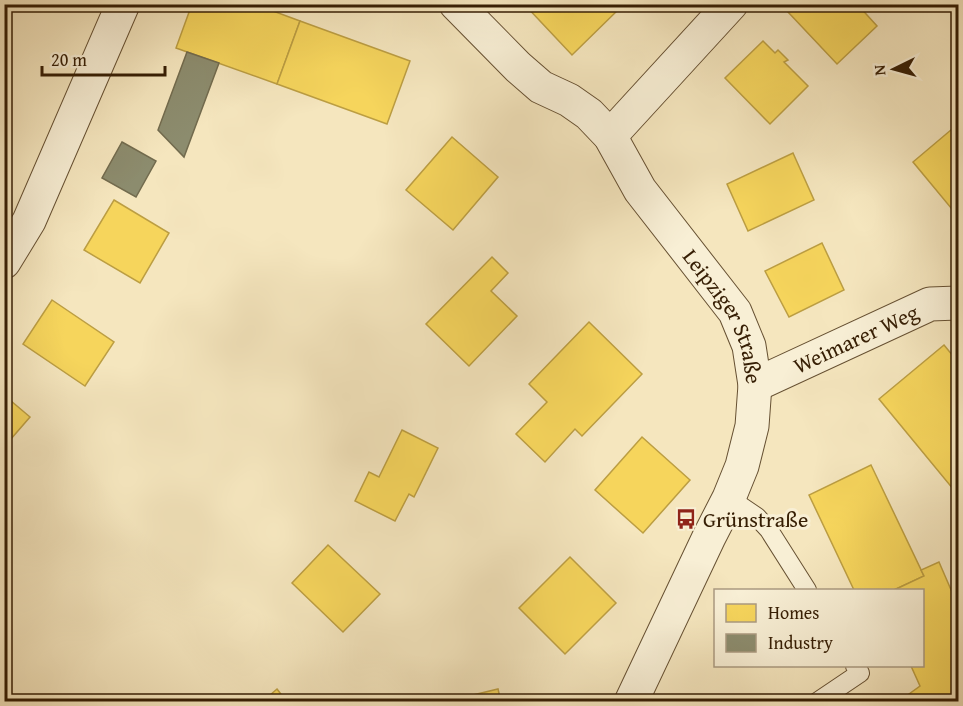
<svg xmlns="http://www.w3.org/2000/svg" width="963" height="706" font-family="'Gentium Book Plus',serif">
<rect width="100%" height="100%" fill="#f5e6be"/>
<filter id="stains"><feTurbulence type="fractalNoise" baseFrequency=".00333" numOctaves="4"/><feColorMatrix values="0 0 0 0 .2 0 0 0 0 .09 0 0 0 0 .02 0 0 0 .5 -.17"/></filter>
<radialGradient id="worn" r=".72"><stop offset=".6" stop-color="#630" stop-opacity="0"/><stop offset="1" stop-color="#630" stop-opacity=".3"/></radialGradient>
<g fill="#f6d55c" stroke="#bc9e42" stroke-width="1.5">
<path d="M 192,4 L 254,4 L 300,21 L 277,84 L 176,48 Z"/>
<path d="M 524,4 L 620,4 L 622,6 L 572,55 Z"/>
<path d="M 796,4 L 857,4 L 877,26 L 837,64 L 788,12 Z"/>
<path d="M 300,21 L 410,61 L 387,124 L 277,84 Z"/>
<path d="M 763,41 L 775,53 L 778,50 L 788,60 L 784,62 L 808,86 L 770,124 L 725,78 Z"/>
<path d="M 958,124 L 958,212 L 956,214 L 913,162 Z"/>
<path d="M 452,137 L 498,177 L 453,230 L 406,190 Z"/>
<path d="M 793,153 L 814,200 L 748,231 L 727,184 Z"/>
<path d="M 114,200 L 169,233 L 140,283 L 84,250 Z"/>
<path d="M 822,243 L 844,290 L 789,317 L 765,271 Z"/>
<path d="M 492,257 L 508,273 L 491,291 L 517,316 L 469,366 L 426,324 Z"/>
<path d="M 52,300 L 114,342 L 85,386 L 23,344 Z"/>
<path d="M 589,322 L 642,374 L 582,436 L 575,429 L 545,462 L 516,434 L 547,402 L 529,384 Z"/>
<path d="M 944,345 L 958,362 L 958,495 L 879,399 Z"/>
<path d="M 4,395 L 30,417 L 4,447 Z"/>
<path d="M 402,430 L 438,448 L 414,497 L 409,494 L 395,521 L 355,501 L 369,472 L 379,477 Z"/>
<path d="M 642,437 L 690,480 L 643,533 L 595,490 Z"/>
<path d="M 871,465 L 924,576 L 894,590 L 854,590 L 809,495 Z"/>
<path d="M 328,545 L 380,594 L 343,632 L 292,583 Z"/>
<path d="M 570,557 L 616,603 L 565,654 L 519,608 Z"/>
<path d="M 939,562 L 958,606 L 958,702 L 898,702 L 920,686 L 911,666 L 922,666 L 922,590 L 894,590 L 924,576 L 921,570 Z"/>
<path d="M 277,689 L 287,702 L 262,702 Z"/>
<path d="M 498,689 L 501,702 L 444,702 Z"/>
</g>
<g fill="#8c8c6e" stroke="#726b4e" stroke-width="1.5">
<path d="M 187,52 L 219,63 L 184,157 L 158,130 Z"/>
<path d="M 122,142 L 156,161 L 136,197 L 102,178 Z"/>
</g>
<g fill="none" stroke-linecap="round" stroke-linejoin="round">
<g stroke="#665032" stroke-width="20">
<g id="lane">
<path d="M 729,498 L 757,517 L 769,530 L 807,590"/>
<path d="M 817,702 L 860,673 L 855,666"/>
</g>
</g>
<g stroke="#665032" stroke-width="35">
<g id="street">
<path id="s1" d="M 456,4 L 518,67 L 541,87 L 569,100 L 589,114 L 610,136 L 640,190 L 735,312 L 749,346 L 755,385 L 752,426 L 742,466 L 729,498 L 709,537 L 631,702"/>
<path d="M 610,136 L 731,4"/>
<path d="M 4,262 L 29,221 L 123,4"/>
<path id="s2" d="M 755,385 L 930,304 L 958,303"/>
</g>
</g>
<use href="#lane" stroke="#f8efd5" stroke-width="18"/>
<use href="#street" stroke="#f8efd5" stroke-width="33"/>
</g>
<defs>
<g id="bus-bare" transform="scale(1.62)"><path d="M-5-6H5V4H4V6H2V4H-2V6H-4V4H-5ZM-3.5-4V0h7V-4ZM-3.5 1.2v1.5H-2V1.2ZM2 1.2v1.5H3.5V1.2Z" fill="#8f2418" stroke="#f8efd5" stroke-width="2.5" paint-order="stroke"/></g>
</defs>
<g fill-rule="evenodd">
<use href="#bus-bare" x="686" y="519"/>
</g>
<g text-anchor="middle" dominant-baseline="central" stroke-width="6" stroke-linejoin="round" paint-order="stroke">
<g font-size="22" fill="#361e04" stroke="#f8efd5">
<text stroke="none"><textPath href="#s1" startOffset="420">Leipziger Straße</textPath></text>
<text stroke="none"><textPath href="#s2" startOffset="111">Weimarer Weg</textPath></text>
</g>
<g font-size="22" fill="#361e04" stroke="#f8efd5" text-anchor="start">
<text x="703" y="519">Grünstraße</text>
</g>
</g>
<rect width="963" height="706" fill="none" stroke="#f5e6be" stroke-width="24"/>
<rect x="6" y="6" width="951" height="694" fill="none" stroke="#361e04" stroke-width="3"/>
<rect x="12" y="12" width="939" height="682" fill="none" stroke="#361e04" stroke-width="1.5"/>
<rect x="714" y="589" width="210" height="78" fill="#f8efd5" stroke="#aa9b81" stroke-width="1.5"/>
<rect x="726" y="604" width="30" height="18" fill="#f6d55c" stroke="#aa9b81" stroke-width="1.5"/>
<text x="768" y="619" font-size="18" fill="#361e04">Homes</text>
<rect x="726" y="634" width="30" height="18" fill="#8c8c6e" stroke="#aa9b81" stroke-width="1.5"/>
<text x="768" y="649" font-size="18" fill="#361e04">Industry</text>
<g transform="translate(894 69) rotate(265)" stroke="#f8efd5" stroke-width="4.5" paint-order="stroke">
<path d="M0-4.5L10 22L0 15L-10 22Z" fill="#361e04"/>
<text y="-9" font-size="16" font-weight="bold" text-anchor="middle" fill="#361e04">N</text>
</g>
<path d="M42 66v9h123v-9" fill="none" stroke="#361e04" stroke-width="3"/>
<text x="51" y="66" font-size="18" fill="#361e04" stroke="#f8efd5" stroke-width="4.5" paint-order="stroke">20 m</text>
<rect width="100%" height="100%" filter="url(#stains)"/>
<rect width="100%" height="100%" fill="url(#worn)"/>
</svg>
